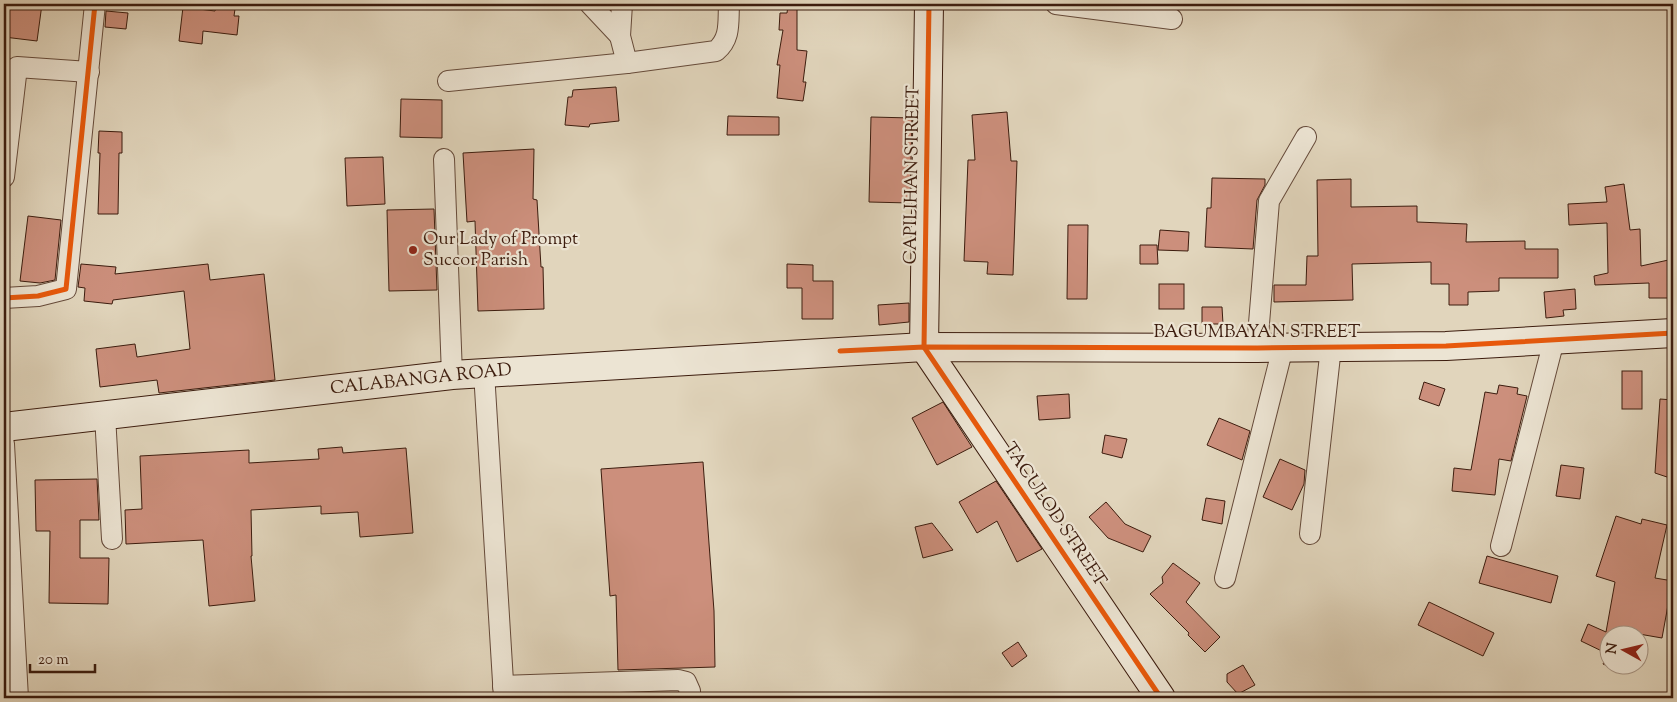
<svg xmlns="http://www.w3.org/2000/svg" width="1677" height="702" font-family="'Sorts Mill Goudy',serif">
<rect width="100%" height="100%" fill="#e1d5bc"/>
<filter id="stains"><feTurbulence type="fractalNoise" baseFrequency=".004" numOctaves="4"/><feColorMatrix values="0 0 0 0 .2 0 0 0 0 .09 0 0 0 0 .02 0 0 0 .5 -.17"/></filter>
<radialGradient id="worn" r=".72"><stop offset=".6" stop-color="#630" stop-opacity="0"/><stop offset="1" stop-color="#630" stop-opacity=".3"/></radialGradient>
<g fill="#cc8f7c" stroke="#3c1c0e">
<path d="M 4,4 L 42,4 L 37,41 L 4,37 Z"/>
<path d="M 788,5 L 797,5 L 797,50 L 807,51 L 803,82 L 806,82 L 803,101 L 777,98 L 780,65 L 777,65 L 783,30 L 779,30 L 780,13 L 787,13 Z"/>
<path d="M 183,7 L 215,11 L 216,7 L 235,9 L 234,16 L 239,16 L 237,35 L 203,31 L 202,44 L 179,41 Z"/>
<path d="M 106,11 L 128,13 L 126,29 L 105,27 Z"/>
<path d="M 616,87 L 619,121 L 590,124 L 589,127 L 565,125 L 568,97 L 572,97 L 573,90 Z"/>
<path d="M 401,99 L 442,100 L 442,138 L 400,137 Z"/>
<path d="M 1007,112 L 1011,161 L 1017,161 L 1013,275 L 987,274 L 988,262 L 964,261 L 968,160 L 975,160 L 972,115 Z"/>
<path d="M 728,116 L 779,117 L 779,135 L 727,135 Z"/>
<path d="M 871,117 L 912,118 L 910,203 L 869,202 Z"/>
<path d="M 99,131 L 122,132 L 122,153 L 119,153 L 118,214 L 98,214 L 100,153 L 98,153 Z"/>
<path d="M 534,149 L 533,199 L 537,200 L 541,267 L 543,267 L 544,309 L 478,311 L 475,221 L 467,222 L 463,153 Z"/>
<path d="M 383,157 L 385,204 L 347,206 L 345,158 Z"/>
<path d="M 1212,178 L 1265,179 L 1265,185 L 1257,200 L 1253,249 L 1205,247 L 1207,208 L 1211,208 Z"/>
<path d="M 1351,179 L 1351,207 L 1417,206 L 1417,222 L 1467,224 L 1466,242 L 1525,241 L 1525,249 L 1558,249 L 1558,278 L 1499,278 L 1499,291 L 1468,292 L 1468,305 L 1449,305 L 1449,284 L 1431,284 L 1431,262 L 1352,264 L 1353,300 L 1274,302 L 1274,285 L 1306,285 L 1307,256 L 1318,256 L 1317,180 Z"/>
<path d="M 1624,184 L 1630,230 L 1640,229 L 1641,266 L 1673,259 L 1673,298 L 1649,298 L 1649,283 L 1595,285 L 1594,276 L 1608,273 L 1607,223 L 1569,225 L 1568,204 L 1607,202 L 1605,187 Z"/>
<path d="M 434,209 L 437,290 L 389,291 L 387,210 Z"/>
<path d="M 28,216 L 61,220 L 55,280 L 40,283 L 20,281 Z"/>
<path d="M 1068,225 L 1088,225 L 1087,299 L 1067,299 Z"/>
<path d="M 1160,230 L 1189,232 L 1188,251 L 1158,250 Z"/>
<path d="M 1140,245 L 1157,245 L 1158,264 L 1140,264 Z"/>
<path d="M 81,264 L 116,267 L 115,274 L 208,264 L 210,280 L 264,274 L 275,380 L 159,393 L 157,380 L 100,387 L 96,349 L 135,344 L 137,357 L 190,349 L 184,291 L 113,300 L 112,304 L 84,301 L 85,288 L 78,287 Z"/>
<path d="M 787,264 L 813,265 L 813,281 L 833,281 L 833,319 L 802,319 L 802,288 L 787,288 Z"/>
<rect x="1159" y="284" width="25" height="25"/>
<path d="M 1575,289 L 1576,309 L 1563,310 L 1564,316 L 1546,318 L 1544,292 Z"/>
<path d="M 909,303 L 909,322 L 879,325 L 878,305 Z"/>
<path d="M 1202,307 L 1222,307 L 1223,324 L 1202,324 Z"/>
<rect x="1622" y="371" width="20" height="38"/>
<path d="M 1424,382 L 1445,389 L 1439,406 L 1419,399 Z"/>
<path d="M 1499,385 L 1518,388 L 1517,394 L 1527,396 L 1511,461 L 1499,459 L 1495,495 L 1452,491 L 1454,468 L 1471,470 L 1485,392 L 1497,394 Z"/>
<path d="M 1069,394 L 1070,418 L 1039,420 L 1037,396 Z"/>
<path d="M 1660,399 L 1673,400 L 1673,479 L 1655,473 Z"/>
<path d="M 943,402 L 972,447 L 937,465 L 912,418 Z"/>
<path d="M 1219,418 L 1250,431 L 1242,460 L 1207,445 Z"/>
<path d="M 1105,435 L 1127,439 L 1122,458 L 1102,453 Z"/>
<path d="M 342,447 L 343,453 L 406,448 L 413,533 L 360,537 L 358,512 L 321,514 L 321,506 L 251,510 L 252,556 L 251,556 L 255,601 L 209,606 L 203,540 L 126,544 L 125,510 L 142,509 L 140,456 L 249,450 L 249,463 L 319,459 L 318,449 Z"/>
<path d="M 1280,459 L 1305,470 L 1304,484 L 1292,510 L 1263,497 Z"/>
<path d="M 703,462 L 714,611 L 715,667 L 618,670 L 616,595 L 610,596 L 601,469 Z"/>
<path d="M 1561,465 L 1584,468 L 1580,499 L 1556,496 Z"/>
<path d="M 97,479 L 99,520 L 80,520 L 80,558 L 109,558 L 108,604 L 49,603 L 50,531 L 36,531 L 35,480 Z"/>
<path d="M 996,481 L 1042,549 L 1017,562 L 997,521 L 977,533 L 959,502 Z"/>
<path d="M 1206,498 L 1225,501 L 1222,524 L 1202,520 Z"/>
<path d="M 1106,502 L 1125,524 L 1151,536 L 1143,552 L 1108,538 L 1089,517 Z"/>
<path d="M 1616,516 L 1641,524 L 1642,519 L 1667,525 L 1655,578 L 1673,581 L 1673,606 L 1668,605 L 1662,638 L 1639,634 L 1610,634 L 1610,664 L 1625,664 L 1622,672 L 1603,664 L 1608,654 L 1581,641 L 1588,624 L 1606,632 L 1615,582 L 1596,576 Z"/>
<path d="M 932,523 L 953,550 L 923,558 L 915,527 Z"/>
<path d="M 1487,556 L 1558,576 L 1551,603 L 1479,583 Z"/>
<path d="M 1173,563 L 1200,583 L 1186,602 L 1220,637 L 1205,652 L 1188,635 L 1189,633 L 1150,594 L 1163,583 L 1162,577 Z"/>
<path d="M 1429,602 L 1494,633 L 1483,656 L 1418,625 Z"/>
<path d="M 1018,642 L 1027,656 L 1012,667 L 1002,653 Z"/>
<path d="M 1243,665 L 1255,685 L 1238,694 L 1227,682 L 1227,674 Z"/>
</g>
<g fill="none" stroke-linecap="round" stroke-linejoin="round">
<g stroke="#654a3a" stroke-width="22">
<g id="street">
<path d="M 590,4 L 620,36"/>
<path d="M 622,4 L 620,36 L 627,63"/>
<path d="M 1056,4 L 1172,19"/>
<path d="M 448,81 L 627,63 L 716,51 C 731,38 728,23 729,4"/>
<path d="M 444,159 L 452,375"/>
<path d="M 4,177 L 17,67 L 89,72"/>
<path d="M 4,298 L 38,296 L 66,289 L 95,4"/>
<path d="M 1257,348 L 1269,201 L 1306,137"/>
<path d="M 484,372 L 504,698"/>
<path d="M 105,415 L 112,539"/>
<path d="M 4,444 L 18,698"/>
<path d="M 1310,534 L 1331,347"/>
<path d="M 1501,546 L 1554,340"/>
<path d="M 1225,578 L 1283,347"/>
<path d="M 503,686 L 678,680 L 686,682 L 690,691 L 690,698"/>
</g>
</g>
<g stroke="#3c1c0e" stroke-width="30">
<g id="secondary">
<path d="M 929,4 L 924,347 L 1161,698"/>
<path d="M 4,427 L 452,375 L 924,347 L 1257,348 L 1446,346 L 1673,333"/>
</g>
</g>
<use href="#street" stroke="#ece4d3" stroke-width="20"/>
<use href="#secondary" stroke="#ece4d3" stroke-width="28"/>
<g stroke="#ece4d3" stroke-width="8">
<g id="cycleway">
<path d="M 929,4 L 924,347 L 1161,698"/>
<path d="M 4,298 L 38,296 L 66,289 L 95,4"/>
<path d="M 840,351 L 924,347 L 1257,348 L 1446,346 L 1673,333"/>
</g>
</g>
<use href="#cycleway" stroke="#e8590c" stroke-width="5"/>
</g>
<circle fill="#8f2418" stroke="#ece4d3" stroke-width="2" cx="413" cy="250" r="5"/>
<g text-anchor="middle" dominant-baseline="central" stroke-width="4.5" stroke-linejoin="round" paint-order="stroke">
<g font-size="18" fill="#3c1c0e" stroke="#ece4d3">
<text transform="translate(913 175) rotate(-89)">CAPILIHAN STREET</text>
<text x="1257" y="333">BAGUMBAYAN STREET</text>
<text transform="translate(421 380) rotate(-6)">CALABANGA ROAD</text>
<text transform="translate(1054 515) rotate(56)">TACULOD STREET</text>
</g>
<g font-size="18" fill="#3c1c0e" stroke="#ece4d3" text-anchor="start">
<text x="423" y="240">Our Lady of Prompt<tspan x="423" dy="21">Succor Parish</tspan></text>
</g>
</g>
<rect width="1677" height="702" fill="none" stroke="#e1d5bc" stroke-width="20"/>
<rect x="5" y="5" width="1667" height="692" fill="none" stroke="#3c1c0e" stroke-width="2.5"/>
<rect x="10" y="10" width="1657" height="682" fill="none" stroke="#3c1c0e"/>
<g transform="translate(1624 650) rotate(278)"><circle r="24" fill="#ece4d3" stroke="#a69484"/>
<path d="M0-4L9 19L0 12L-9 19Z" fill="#8f2418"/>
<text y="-8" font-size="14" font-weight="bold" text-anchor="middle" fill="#3c1c0e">N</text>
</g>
<path d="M30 664v8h65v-8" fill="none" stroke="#3c1c0e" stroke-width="2.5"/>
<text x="38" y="664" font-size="15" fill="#3c1c0e" stroke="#ece4d3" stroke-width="4" paint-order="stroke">20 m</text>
<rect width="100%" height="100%" filter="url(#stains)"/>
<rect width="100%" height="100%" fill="url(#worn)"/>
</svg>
